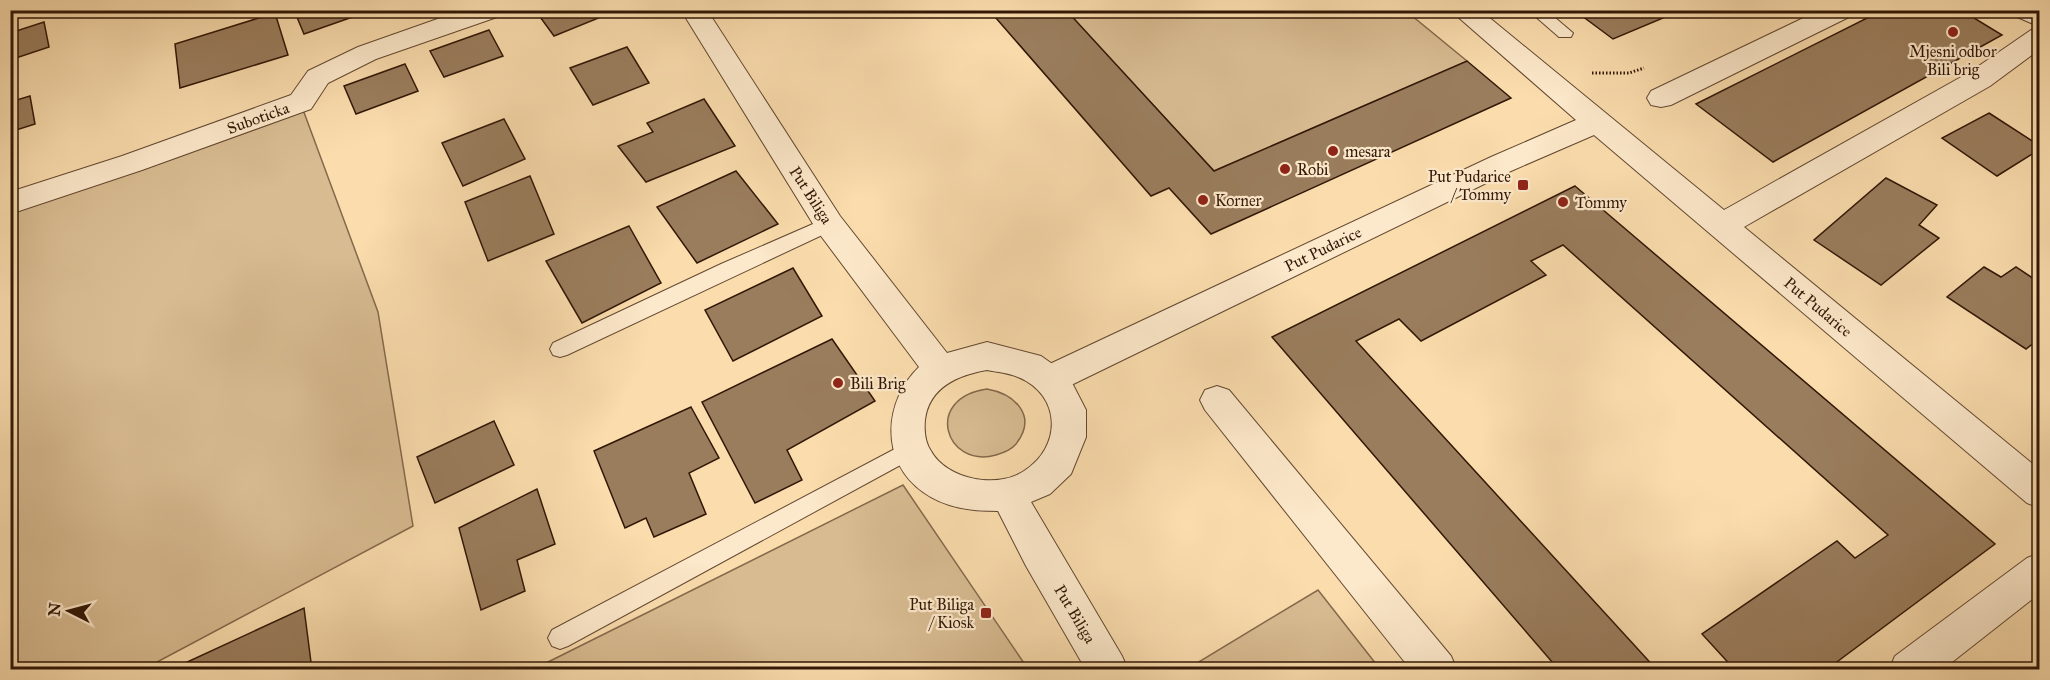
<svg xmlns="http://www.w3.org/2000/svg" width="2050" height="680" font-family="'IM FELL Great Primer',serif">
<rect width="100%" height="100%" fill="#fadcad"/>
<filter id="stains"><feTurbulence type="fractalNoise" baseFrequency=".00333" numOctaves="4"/><feColorMatrix values="0 0 0 0 .2 0 0 0 0 .09 0 0 0 0 .02 0 0 0 .5 -.17"/></filter>
<radialGradient id="worn" r=".72"><stop offset=".6" stop-color="#630" stop-opacity="0"/><stop offset="1" stop-color="#630" stop-opacity=".3"/></radialGradient>
<g fill="#d8bb91" stroke="#84694c" stroke-width="1.5">
<path d="M 1066,11 L 1406,11 L 1467,61 L 1214,171 Z"/>
<path d="M 302,107 L 378,312 L 413,526 L 144,669 L 11,669 L 10,203 Z"/>
<path d="M 987,389 C 1015,394 1038,416 1016,444 C 1011,450 1003,453 996,455 C 945,469 923,398 987,389 Z"/>
<path d="M 903,485 L 1028,669 L 534,669 Z"/>
<path d="M 1318,590 L 1380,669 L 1194,670 L 1192,666 Z"/>
</g>
<g fill="#9a7d5d" stroke="#311706" stroke-width="1.5">
<path d="M 294,10 L 363,10 L 364,13 L 304,34 Z"/>
<path d="M 535,10 L 603,10 L 606,15 L 554,36 Z"/>
<path d="M 989,10 L 1066,10 L 1214,171 L 1467,61 L 1511,98 L 1211,234 L 1169,188 L 1151,196 Z"/>
<path d="M 1574,10 L 1682,10 L 1613,39 Z"/>
<path d="M 1883,10 L 1961,10 L 2002,35 L 1773,162 L 1696,104 Z"/>
<path d="M 275,13 L 288,55 L 180,88 L 175,44 Z"/>
<path d="M 44,22 L 49,47 L 10,60 L 10,33 Z"/>
<path d="M 489,30 L 503,56 L 444,77 L 430,51 Z"/>
<path d="M 627,47 L 649,83 L 593,105 L 570,68 Z"/>
<path d="M 405,64 L 418,91 L 356,114 L 344,86 Z"/>
<path d="M 30,96 L 35,124 L 10,132 L 10,102 Z"/>
<path d="M 704,99 L 735,146 L 646,182 L 618,146 L 653,132 L 647,123 Z"/>
<path d="M 1989,113 L 2040,146 L 2040,149 L 1997,176 L 1942,138 Z"/>
<path d="M 504,119 L 525,159 L 463,186 L 442,143 Z"/>
<path d="M 736,171 L 778,224 L 697,263 L 657,207 Z"/>
<path d="M 530,176 L 554,234 L 488,261 L 465,202 Z"/>
<path d="M 1886,178 L 1937,205 L 1919,225 L 1939,238 L 1881,285 L 1814,240 Z"/>
<path d="M 1575,186 L 1995,544 L 1826,670 L 1735,670 L 1702,634 L 1837,541 L 1855,558 L 1888,535 L 1563,245 L 1531,261 L 1546,275 L 1421,341 L 1399,319 L 1356,341 L 1657,670 L 1559,670 L 1272,337 Z"/>
<path d="M 629,226 L 661,283 L 582,323 L 546,261 Z"/>
<path d="M 1984,267 L 2001,277 L 2016,267 L 2040,283 L 2040,338 L 2026,349 L 1947,297 Z"/>
<path d="M 793,268 L 822,316 L 733,361 L 705,310 Z"/>
<path d="M 832,339 L 875,401 L 787,450 L 802,480 L 755,503 L 702,402 Z"/>
<path d="M 691,407 L 719,458 L 689,473 L 706,514 L 654,537 L 646,518 L 625,528 L 594,451 Z"/>
<path d="M 494,421 L 514,465 L 435,503 L 417,457 Z"/>
<path d="M 537,489 L 555,544 L 517,560 L 525,591 L 481,610 L 459,528 Z"/>
<path d="M 304,608 L 312,670 L 170,670 Z"/>
</g>
<g fill="none" stroke-linecap="round" stroke-linejoin="round">
<g stroke="#634830" stroke-width="2">
<g id="service">
<path d="M 1528,10 L 1546,10 L 1573,33 L 1571,37 L 1559,37 Z"/>
<path d="M 829,217 L 835,219 L 838,224 L 835,229 L 567,355 L 560,357 L 553,355 L 550,349 L 553,343 L 721,264 Z"/>
<path d="M 910,441 L 917,444 L 920,450 L 917,456 L 568,646 L 560,649 L 552,646 L 548,638 L 552,630 Z"/>
</g>
</g>
<g stroke="#634830" stroke-width="2">
<g id="minor">
<path d="M 463,10 L 504,10 L 500,16 L 376,59 L 328,83 L 311,109 L 142,170 L 10,214 L 10,192 L 122,156 L 291,95 L 308,71 L 358,47 Z"/>
<path d="M 1450,10 L 1480,10 L 1724,210 L 1970,72 L 2031,30 L 2040,28 L 2040,49 L 1990,86 L 1744,227 L 2040,470 L 2040,508 L 2027,503 L 1594,135 L 1511,171 L 1063,389 L 1051,393 L 1039,389 L 1034,379 L 1039,369 L 1491,157 L 1576,120 Z"/>
<path d="M 1820,10 L 1855,10 L 1851,16 L 1671,105 L 1661,107 L 1651,105 L 1647,98 L 1651,91 Z"/>
<path d="M 2011,10 L 2040,10 L 2040,27 L 2015,16 Z"/>
<path d="M 1217,386 L 1229,390 L 1451,656 L 1457,670 L 1411,670 L 1205,410 L 1200,400 L 1205,390 Z"/>
<path d="M 2040,553 L 2040,593 L 1942,670 L 1889,670 L 1895,656 L 2027,558 Z"/>
</g>
</g>
<g stroke="#634830" stroke-width="2">
<path id="tertiary" d="M 681,10 L 707,10 L 840,216 L 947,353 L 987,342 L 1041,356 L 1068,375 L 1086,410 L 1086,437 L 1071,474 L 1050,494 L 1031,502 L 1122,656 L 1128,670 L 1086,670 L 1026,566 L 998,511 C 971,511 945,508 923,492 C 879,461 884,401 919,367 L 818,232 ZM 987,370 C 997,372 1009,373 1018,377 C 1062,395 1062,447 1024,471 C 998,489 947,480 931,451 C 925,442 924,431 925,420 C 929,387 958,375 987,370 Z"/>
</g>
<path stroke="#311706" stroke-width="3" stroke-dasharray="1.5 2" stroke-linecap="butt" d="M 1592,73 L 1629,73 L 1644,68"/>
<use href="#service" fill="#fce8ca" fill-rule="evenodd"/>
<use href="#minor" fill="#fce8ca" fill-rule="evenodd"/>
<use href="#tertiary" fill="#fce8ca" fill-rule="evenodd"/>
</g>
<g fill="#8f2418" stroke="#fce8ca" stroke-width="2">
<circle cx="1953" cy="32" r="6"/>
<circle cx="1333" cy="151" r="6"/>
<circle cx="1285" cy="169" r="6"/>
<rect x="1517" y="179" width="12" height="12" rx="3"/>
<circle cx="1203" cy="200" r="6"/>
<circle cx="1563" cy="202" r="6"/>
<circle cx="838" cy="383" r="6"/>
<rect x="980" y="607" width="12" height="12" rx="3"/>
</g>
<g text-anchor="middle" dominant-baseline="central" stroke-width="4.5" stroke-linejoin="round" paint-order="stroke">
<g font-size="16" fill="#311706" stroke="#fce8ca" text-anchor="start">
<text x="1953" y="51" text-anchor="middle">Mjesni odbor<tspan x="1953" dy="18">Bili brig</tspan></text>
<text x="1345" y="151">mesara</text>
<text x="1297" y="169">Robi</text>
<text x="1511" y="176" text-anchor="end">Put Pudarice<tspan x="1511" dy="18">/ Tommy</tspan></text>
<text x="1215" y="200">Korner</text>
<text x="1575" y="202">Tommy</text>
<text x="850" y="383">Bili Brig</text>
<text x="974" y="604" text-anchor="end">Put Biliga<tspan x="974" dy="18">/ Kiosk</tspan></text>
</g>
<g font-size="16" fill="#311706" stroke="#fce8ca">
<text transform="translate(258 118) rotate(-20)">Suboticka</text>
<text transform="translate(811 195) rotate(57)">Put Biliga</text>
<text transform="translate(1323 249) rotate(-26)">Put Pudarice</text>
<text transform="translate(1818 307) rotate(40)">Put Pudarice</text>
<text transform="translate(1075 614) rotate(59)">Put Biliga</text>
</g>
</g>
<rect width="2050" height="680" fill="none" stroke="#fadcad" stroke-width="36"/>
<rect x="12" y="12" width="2026" height="656" fill="none" stroke="#311706" stroke-width="3"/>
<rect x="18" y="18" width="2014" height="644" fill="none" stroke="#311706" stroke-width="1.5"/>
<g transform="translate(69 611) rotate(276)" stroke="#fce8ca" stroke-width="4.5" paint-order="stroke">
<path d="M0-4.5L10 22L0 15L-10 22Z" fill="#311706"/>
<text y="-9" font-size="16" font-weight="bold" text-anchor="middle" fill="#311706">N</text>
</g>
<rect width="100%" height="100%" filter="url(#stains)"/>
<rect width="100%" height="100%" fill="url(#worn)"/>
</svg>
